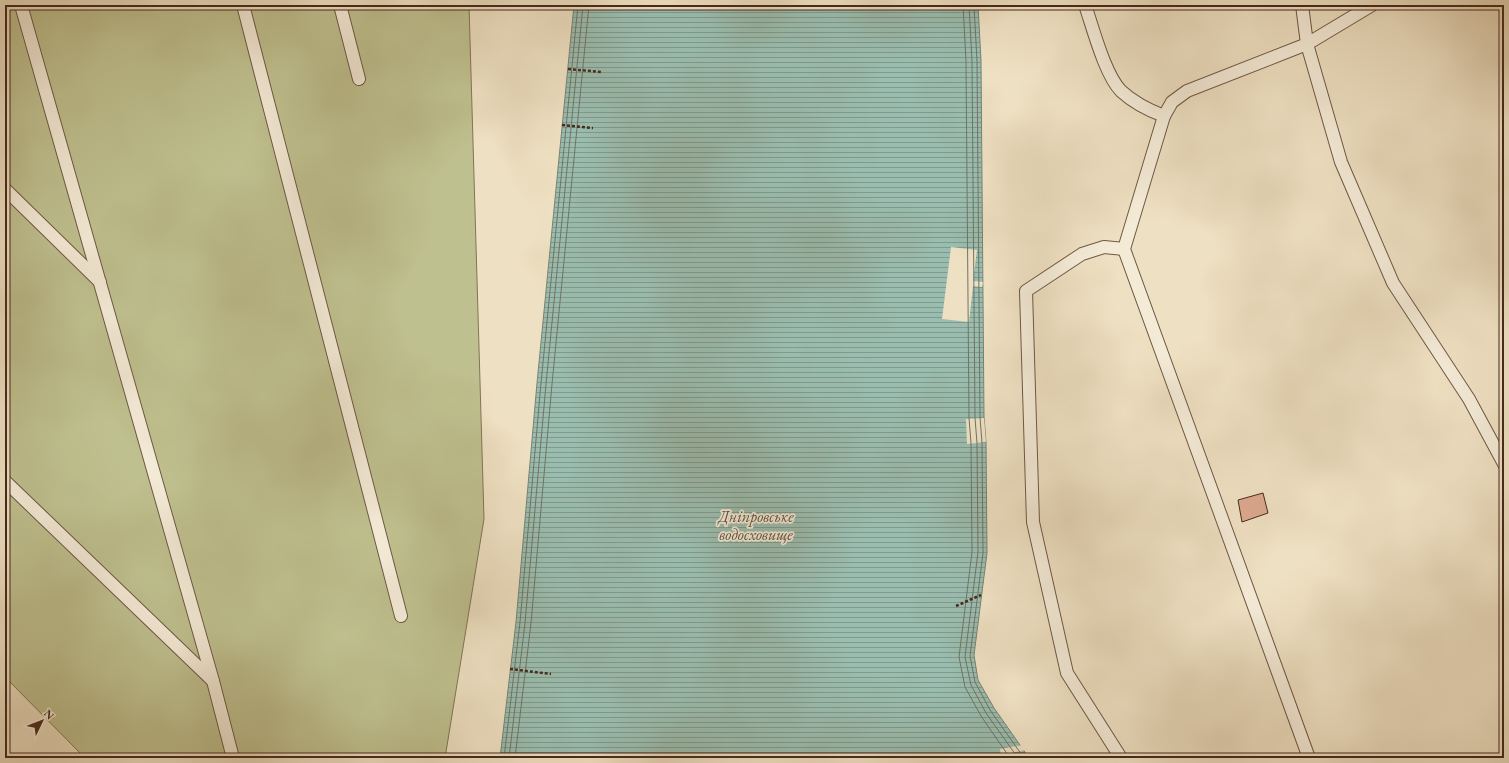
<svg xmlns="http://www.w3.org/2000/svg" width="1509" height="763" font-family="'EB Garamond',serif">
<defs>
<pattern id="water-rules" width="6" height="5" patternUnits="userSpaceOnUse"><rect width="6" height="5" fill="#9abdaf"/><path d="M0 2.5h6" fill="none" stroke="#7f9a8e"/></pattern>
</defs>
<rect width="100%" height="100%" fill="#eee0c2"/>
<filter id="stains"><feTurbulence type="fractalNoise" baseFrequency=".005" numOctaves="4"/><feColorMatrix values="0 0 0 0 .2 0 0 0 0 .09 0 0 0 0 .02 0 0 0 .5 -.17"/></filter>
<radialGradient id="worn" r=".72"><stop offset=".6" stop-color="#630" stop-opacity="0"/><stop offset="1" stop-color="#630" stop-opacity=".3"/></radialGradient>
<path fill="#bfc08f" stroke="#827456" d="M 5,5 L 469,5 L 484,519 L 445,758 L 85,758 L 5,677 Z"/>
<path fill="url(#water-rules)" stroke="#788274" d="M 574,5 L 978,5 L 981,61 L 984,417 L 986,442 L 987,553 L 974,655 L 978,680 L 994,708 L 1029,758 L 500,758 L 516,622 L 537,383 Z"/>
<g fill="#eee0c2">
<path d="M 951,247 L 977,250 L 973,281 L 983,282 L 982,287 L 973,286 L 969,322 L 942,319 Z"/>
<path d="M 984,418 L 986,442 L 967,444 L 966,419 Z"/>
<path d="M 1023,745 L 1026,750 L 1011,753 L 1011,758 L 1001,758 L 1000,749 Z"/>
</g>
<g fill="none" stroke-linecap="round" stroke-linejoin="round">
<g stroke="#707366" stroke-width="1">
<path d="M 963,5 L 966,61 L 969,418 L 971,443 L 972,552 L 959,657 L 965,687 L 981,716 L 1010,758"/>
<path d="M 969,5 L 972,61 L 975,418 L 977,443 L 978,552 L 965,657 L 971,685 L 986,713 L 1018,758"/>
<path d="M 974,5 L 977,61 L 980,417 L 982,443 L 983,553 L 970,656 L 975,682 L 990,710 L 1024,758"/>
<path d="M 504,758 L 520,622 L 541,383 L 578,5"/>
<path d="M 509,758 L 525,623 L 546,384 L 583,5"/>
<path d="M 515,758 L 531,623 L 552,384 L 589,5"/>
</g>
</g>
<path fill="#dda991" stroke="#46291c" d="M 1263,493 L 1268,513 L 1242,522 L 1238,500 Z"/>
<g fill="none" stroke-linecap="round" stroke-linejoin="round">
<g stroke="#705746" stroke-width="14">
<g id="service">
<path d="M 21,5 L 213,681 L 233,758"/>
<path d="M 243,5 L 401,616"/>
<path d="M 340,5 L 359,79"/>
<path d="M 1085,5 C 1093,28 1105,75 1121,91 C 1134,103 1148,110 1164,116 L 1172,102 L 1187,91 L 1307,44 L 1372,5"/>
<path d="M 1302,5 L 1307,44 L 1341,162 L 1393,283 L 1469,399 L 1504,464"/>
<path d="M 1164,116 L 1124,249 L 1309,758"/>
<path d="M 5,189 L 100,282"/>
<path d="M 5,481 L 213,681"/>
<path d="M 1121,758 L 1067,673 L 1033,522 L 1026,291 L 1082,254 L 1104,247 L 1124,249"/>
</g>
</g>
<g stroke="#46291c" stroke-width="2.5" stroke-dasharray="3 2" stroke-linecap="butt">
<path d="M 568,69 L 601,72"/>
<path d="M 562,125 L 593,128"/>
<path d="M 956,606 L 981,595"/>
<path d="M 510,669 L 551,674"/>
</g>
<use href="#service" stroke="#f4ebd7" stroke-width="12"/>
</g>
<g text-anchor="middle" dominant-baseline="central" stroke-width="3.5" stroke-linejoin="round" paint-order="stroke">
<g font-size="16" font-style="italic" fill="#5b4e41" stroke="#f4ebd7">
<text x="756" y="516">Дніпровське<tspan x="756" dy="18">водосховище</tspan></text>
</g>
</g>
<rect width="1509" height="763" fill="none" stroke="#eee0c2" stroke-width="20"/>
<rect x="6" y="6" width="1497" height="751" fill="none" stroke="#46291c" stroke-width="2"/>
<rect x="10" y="10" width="1489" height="743" fill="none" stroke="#46291c"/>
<g transform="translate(42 721) rotate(47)" stroke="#f4ebd7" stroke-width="3" paint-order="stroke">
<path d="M0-3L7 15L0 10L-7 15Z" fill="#46291c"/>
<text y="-6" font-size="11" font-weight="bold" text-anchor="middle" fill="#46291c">N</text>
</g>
<rect width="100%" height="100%" filter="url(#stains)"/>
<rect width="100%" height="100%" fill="url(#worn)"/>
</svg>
